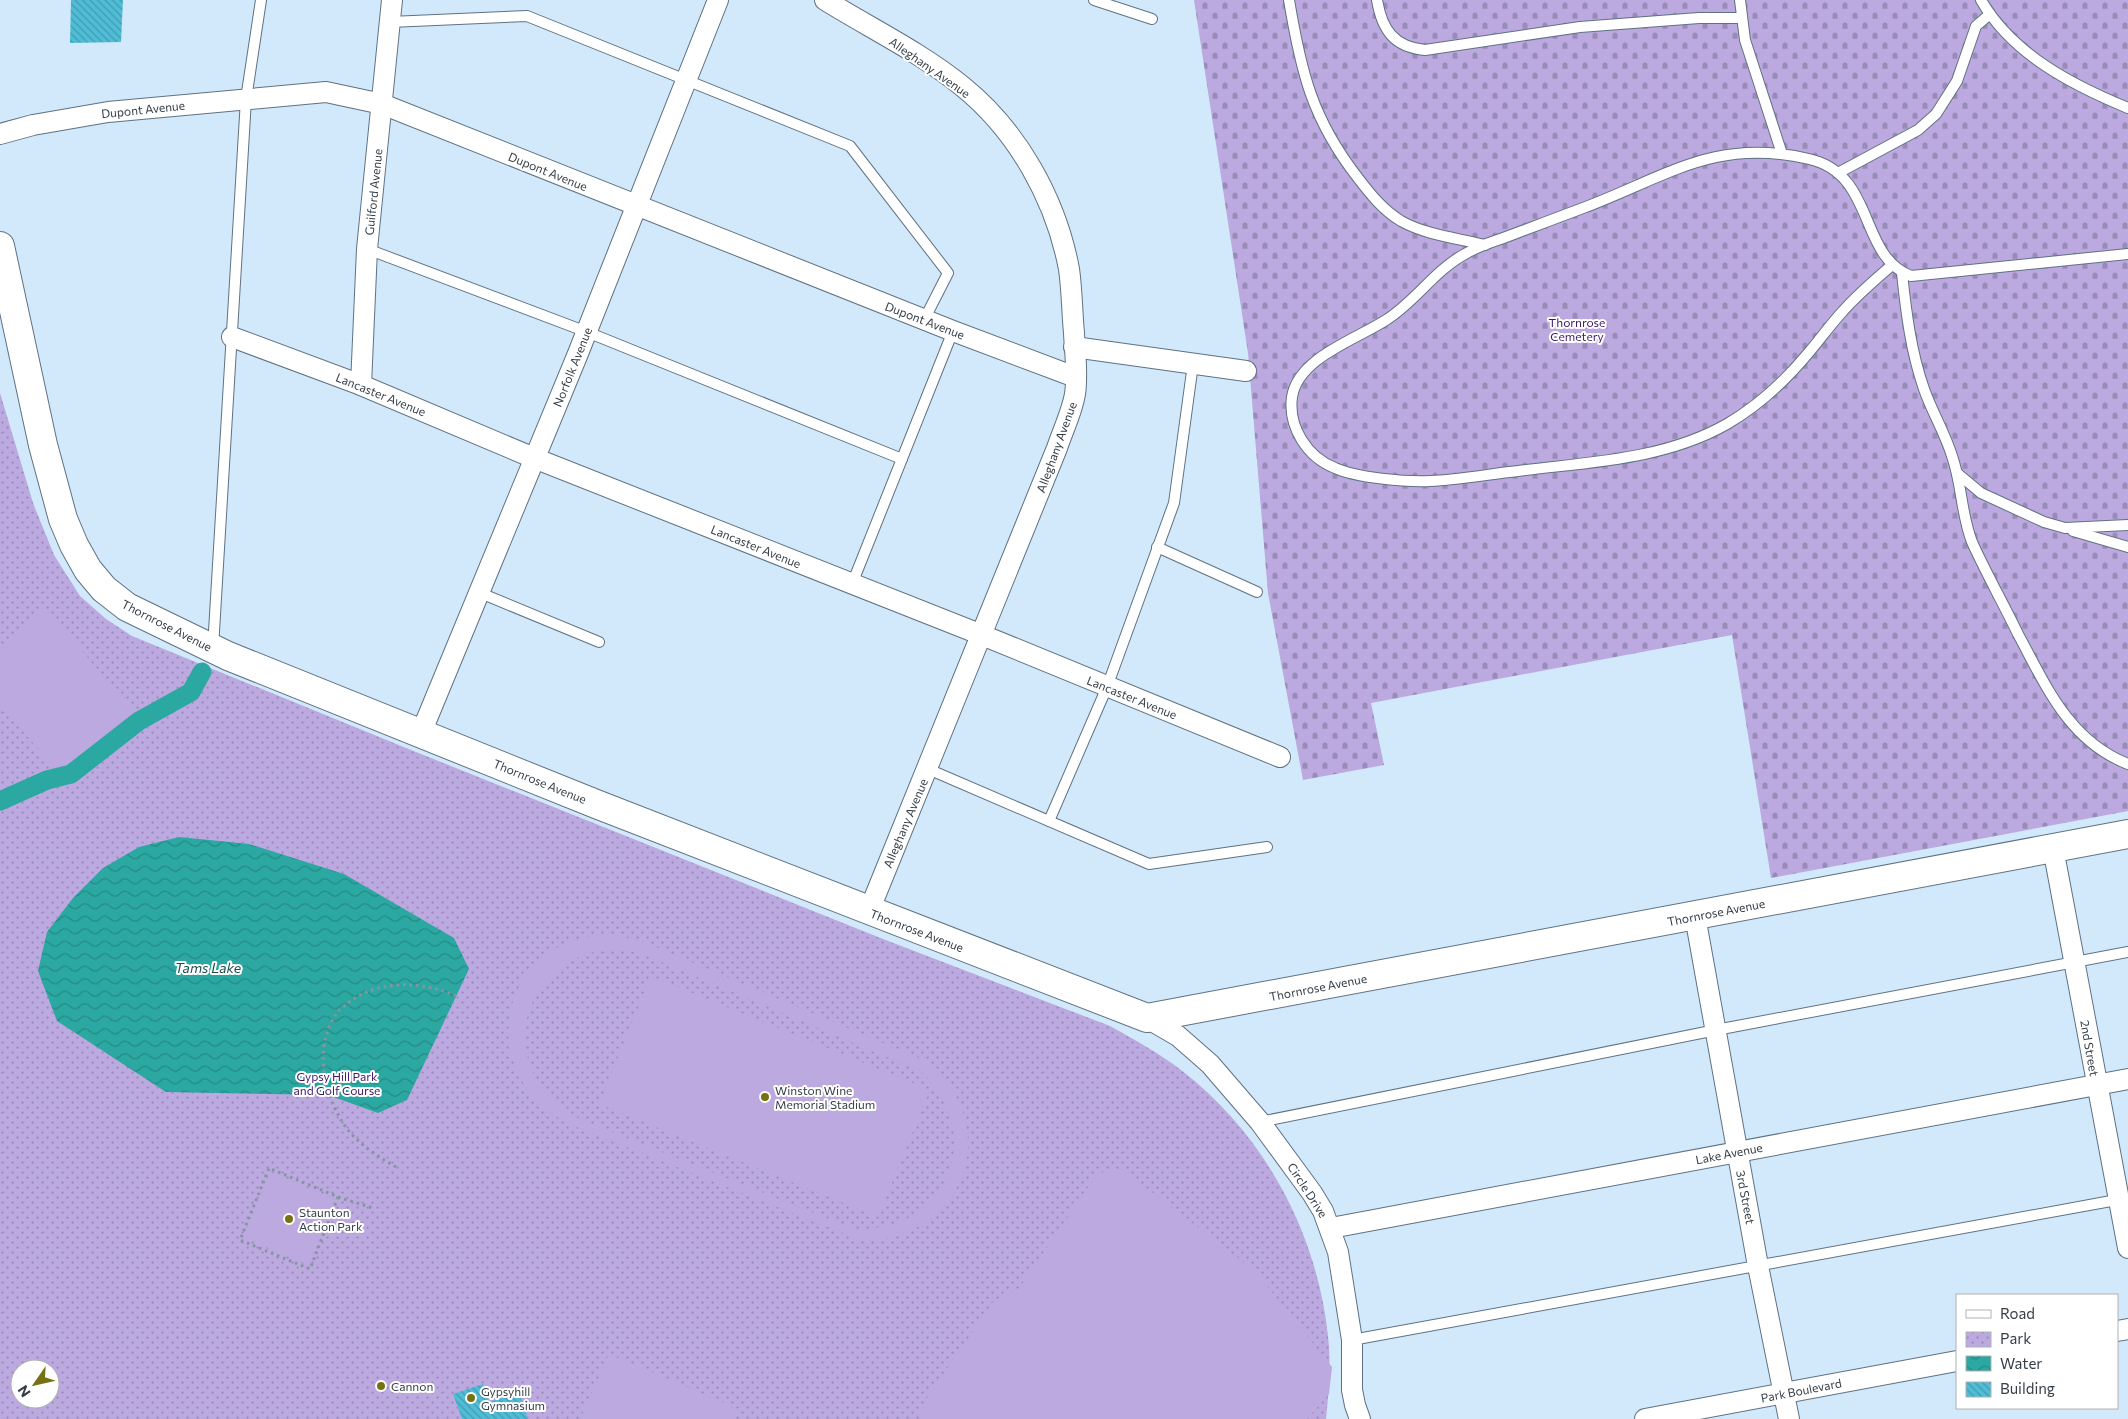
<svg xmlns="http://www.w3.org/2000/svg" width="2128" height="1419" font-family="Commissioner,sans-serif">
<defs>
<pattern id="cemetery-stones" width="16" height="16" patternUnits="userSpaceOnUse" patternTransform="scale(1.25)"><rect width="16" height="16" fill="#bba9e0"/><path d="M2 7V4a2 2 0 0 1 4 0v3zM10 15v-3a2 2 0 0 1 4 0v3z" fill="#998bb7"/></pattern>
<pattern id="park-dots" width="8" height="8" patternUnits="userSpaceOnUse" patternTransform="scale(1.25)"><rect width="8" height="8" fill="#bba9e0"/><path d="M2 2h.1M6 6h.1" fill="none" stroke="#998bb7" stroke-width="1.8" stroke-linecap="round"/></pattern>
<pattern id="water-waves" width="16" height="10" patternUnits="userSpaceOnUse" patternTransform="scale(1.25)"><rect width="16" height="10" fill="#2ba8a1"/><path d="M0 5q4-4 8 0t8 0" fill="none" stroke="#268a85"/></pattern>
<pattern id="building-back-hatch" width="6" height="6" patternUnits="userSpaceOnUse" patternTransform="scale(1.25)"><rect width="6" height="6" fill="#50bdd7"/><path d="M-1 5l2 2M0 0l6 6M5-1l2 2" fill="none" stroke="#439bb0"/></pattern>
</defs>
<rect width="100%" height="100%" fill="#d2e8fb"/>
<path fill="url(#cemetery-stones)" d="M 1194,0 L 2128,0 L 2128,811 L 1771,878 L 1732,635 L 1371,703 L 1384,765 L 1303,780 L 1268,593 L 1248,353 Z"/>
<path fill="url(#park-dots)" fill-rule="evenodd" d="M 0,393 L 33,503 L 54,555 L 80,596 L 106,619 L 132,636 L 411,750 L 883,939 L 1110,1026 C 1135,1040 1159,1053 1181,1070 C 1264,1134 1317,1232 1328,1336 C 1331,1363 1329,1391 1326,1419 L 0,1419 ZM 20,1369 L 50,1369 L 50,1399 L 20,1399 Z"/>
<g fill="#bba9e0" fill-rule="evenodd">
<path d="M 46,608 L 134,713 L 60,775 L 0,704 L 0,647 Z"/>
<path d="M 613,934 L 644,942 L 921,1059 C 934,1069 947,1080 955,1094 C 994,1166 941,1240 863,1241 L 569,1124 C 469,1072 499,935 613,934 ZM 610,949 L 640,953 L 920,1071 C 988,1134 948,1233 854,1229 L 587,1122 C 494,1083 509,962 610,949 Z"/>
<path d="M 651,976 L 930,1090 L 878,1217 L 599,1104 Z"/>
<path d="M 1123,1170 L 1255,1271 L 1332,1367 L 1329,1394 L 1307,1419 L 927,1419 L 918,1411 L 993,1302 L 1019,1288 L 1098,1173 Z"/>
<path d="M 270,1172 L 335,1200 L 308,1265 L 243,1237 Z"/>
<path d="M 609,1354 L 739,1409 L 735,1419 L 580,1419 Z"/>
</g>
<path fill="url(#water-waves)" d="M 179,837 L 249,844 L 344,874 L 454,938 L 469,969 L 407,1100 L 378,1113 L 328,1095 L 166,1092 L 57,1021 L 38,971 L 47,932 L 73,898 L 103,868 L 139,847 Z"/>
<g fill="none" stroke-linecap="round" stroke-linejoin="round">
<path stroke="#2ba8a1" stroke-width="19" d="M 0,801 L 47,780 L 71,774 L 139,721 L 191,692 L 202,672"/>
</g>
<g fill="url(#building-back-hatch)">
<path d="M 71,0 L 123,0 L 121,42 L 70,43 Z"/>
<path d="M 483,1384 L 489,1402 L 519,1392 L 528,1419 L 462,1419 L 453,1394 Z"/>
</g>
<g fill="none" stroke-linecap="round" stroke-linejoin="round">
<g stroke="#5f7283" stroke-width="12">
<g id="lane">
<path d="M 1094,0 L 1152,19"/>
<path d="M 1289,0 C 1301,72 1312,119 1358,178 C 1371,195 1383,210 1401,221 C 1426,235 1457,238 1485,245"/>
<path d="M 1377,0 C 1382,30 1394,47 1425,50 L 1580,27 L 1699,18 L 1741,18"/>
<path d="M 1740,0 L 1745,40 L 1782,154"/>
<path d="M 1981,0 C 2012,54 2072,85 2128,108"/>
<path d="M 390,22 L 527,16 L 850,146 L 948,273 L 924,320"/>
<path d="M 1838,173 L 1918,130 L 1936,114 L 1957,81 L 1976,26 L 1990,14"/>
<path d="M 367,249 L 587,332 L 902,459"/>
<path d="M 1892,265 C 1875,280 1858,294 1843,311 C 1831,324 1821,338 1810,351 C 1787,379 1758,406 1727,424 C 1664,460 1588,462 1518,471 C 1489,474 1460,480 1430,481 C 1406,482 1357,478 1335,468 C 1307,457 1288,427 1292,397 C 1298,358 1355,340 1386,320 C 1415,302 1435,270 1465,254 C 1478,246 1492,242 1506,237 C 1532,227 1557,218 1583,208 C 1666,177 1715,137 1809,159 C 1876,174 1858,256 1911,276 L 2128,254"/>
<path d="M 1902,273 C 1906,312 1911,352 1924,389 C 1932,412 1945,433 1952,456 C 1962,484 1961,514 1972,542 C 1986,573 2003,603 2018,634 C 2046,686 2069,741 2128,764"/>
<path d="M 1957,473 L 1981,493 L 2044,522 L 2065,528 L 2128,525"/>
<path d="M 2073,531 L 2128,547"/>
<path d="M 1157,547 L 1257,592"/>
<path d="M 852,584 L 953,331"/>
<path d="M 478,592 L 599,642"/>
<path d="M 213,648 L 246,99 L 261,0"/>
<path d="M 928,769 L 1149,864 L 1267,847"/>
<path d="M 1049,821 L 1107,687 L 1174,503 L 1193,364"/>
<path d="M 1260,1122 L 1716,1030 L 2128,952"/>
<path d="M 1352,1340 L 2122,1199"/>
</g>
</g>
<g stroke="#5f7283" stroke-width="22">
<g id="street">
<path d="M 825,0 C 870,28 920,52 962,86 C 1018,131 1056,200 1069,269 C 1072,290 1072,312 1074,333 C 1075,353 1078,374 1075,394 C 1072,412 1063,430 1057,448 L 869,911"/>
<path d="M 0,134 L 33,125 L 108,112 L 326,92 L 382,104 L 953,331 L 1075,377"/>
<path d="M 232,337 L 361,385 L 534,458 L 982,635 L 1280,757"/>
<path d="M 1074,347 L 1246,371"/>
<path d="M 361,385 L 367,249 L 392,0"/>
<path d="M 421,733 L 577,356 L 718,0"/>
<path d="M 2053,848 L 2128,1248"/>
<path d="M 1695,916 L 1758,1266 L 1789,1419"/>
<path d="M 1147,1018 L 1178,1036 L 1210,1064 L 1260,1122 L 1312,1193 L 1323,1211 L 1338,1252 L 1352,1340 L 1352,1390 L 1355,1405 L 1360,1419"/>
<path d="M 1331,1228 L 2128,1079"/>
<path d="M 2117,1331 L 2128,1329"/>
<path d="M 1645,1419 L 1957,1361"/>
</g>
</g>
<g stroke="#5f7283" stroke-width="30">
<path id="secondary" d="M 0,246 L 43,445 L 63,519 L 74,545 L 88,570 L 104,589 L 127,607 L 228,656 L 596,804 L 1147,1018 L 2128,834"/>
</g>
<g stroke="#8595a2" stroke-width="3" stroke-dasharray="2.5 4" stroke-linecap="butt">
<path d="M 396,1167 C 375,1155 352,1140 340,1118 C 322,1088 315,1043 337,1013 C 339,1009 345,1006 348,1003 C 378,979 423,981 456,996"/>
<path d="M 338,1197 L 310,1269 L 240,1240 L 269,1168 L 338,1197 L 373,1208"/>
</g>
<use href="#lane" stroke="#fff" stroke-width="10"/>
<use href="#street" stroke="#fff" stroke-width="20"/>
<use href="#secondary" stroke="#fff" stroke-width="28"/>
</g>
<g fill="#767113" stroke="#fff" stroke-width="2">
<circle cx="765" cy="1097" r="5"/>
<circle cx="289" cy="1219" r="5"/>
<circle cx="381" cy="1386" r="5"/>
<circle cx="471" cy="1398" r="5"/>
</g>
<g text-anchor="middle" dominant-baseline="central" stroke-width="4" stroke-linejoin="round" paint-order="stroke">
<g font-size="12" fill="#353e45" stroke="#fff">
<text transform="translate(930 67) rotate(35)">Alleghany Avenue</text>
<text transform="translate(143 109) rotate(-6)">Dupont Avenue</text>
<text transform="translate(548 171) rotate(22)">Dupont Avenue</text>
<text transform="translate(373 192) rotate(-84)">Guilford Avenue</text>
<text transform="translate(925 320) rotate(21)">Dupont Avenue</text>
<text transform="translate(572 367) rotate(-68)">Norfolk Avenue</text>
<text transform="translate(381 394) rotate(22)">Lancaster Avenue</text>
<text transform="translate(1056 447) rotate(-70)">Alleghany Avenue</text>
<text transform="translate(756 546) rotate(22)">Lancaster Avenue</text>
<text transform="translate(167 625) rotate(27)">Thornrose Avenue</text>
<text transform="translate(1132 697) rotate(22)">Lancaster Avenue</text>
<text transform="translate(540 781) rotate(22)">Thornrose Avenue</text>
<text transform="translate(905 823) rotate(-67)">Alleghany Avenue</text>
<text transform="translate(1716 912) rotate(-11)">Thornrose Avenue</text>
<text transform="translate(917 930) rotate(21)">Thornrose Avenue</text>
<text transform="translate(1318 987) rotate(-11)">Thornrose Avenue</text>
<text transform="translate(2090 1048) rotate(80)">2nd Street</text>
<text transform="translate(1729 1153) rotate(-11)">Lake Avenue</text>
<text transform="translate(1308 1190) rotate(57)">Circle Drive</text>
<text transform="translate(1746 1197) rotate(79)">3rd Street</text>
<text transform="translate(1801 1390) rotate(-11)">Park Boulevard</text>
</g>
<g font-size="12" fill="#3d1669" stroke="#fff">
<text x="1577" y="322">Thornrose<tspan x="1577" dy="14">Cemetery</tspan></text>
<text x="337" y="1076">Gypsy Hill Park<tspan x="337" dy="14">and Golf Course</tspan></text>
</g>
<g font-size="12" fill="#353e45" stroke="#fff" text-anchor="start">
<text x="775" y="1090">Winston Wine<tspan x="775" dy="14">Memorial Stadium</tspan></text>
<text x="299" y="1212">Staunton<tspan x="299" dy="14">Action Park</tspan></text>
<text x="391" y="1386">Cannon</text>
<text x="481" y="1391">Gypsyhill<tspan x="481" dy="14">Gymnasium</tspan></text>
</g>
<g font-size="14" font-style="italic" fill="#1d4f4c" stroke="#fff">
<text x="208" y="967">Tams Lake</text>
</g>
</g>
<rect x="1956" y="1294" width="162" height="115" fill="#ffffff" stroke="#aeb2b5"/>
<rect x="1966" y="1310" width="25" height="8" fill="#ffffff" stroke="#aeb2b5"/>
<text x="2000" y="1319" font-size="15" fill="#353e45">Road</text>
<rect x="1966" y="1332" width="25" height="15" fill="url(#park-dots)" stroke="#aeb2b5"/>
<text x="2000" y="1344" font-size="15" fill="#353e45">Park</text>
<rect x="1966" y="1356" width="25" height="15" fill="url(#water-waves)" stroke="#aeb2b5"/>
<text x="2000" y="1369" font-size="15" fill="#353e45">Water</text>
<rect x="1966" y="1382" width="25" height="15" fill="url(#building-back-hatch)" stroke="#aeb2b5"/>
<text x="2000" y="1394" font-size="15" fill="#353e45">Building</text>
<g transform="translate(35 1384) rotate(236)"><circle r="24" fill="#ffffff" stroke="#aeb2b5"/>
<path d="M0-4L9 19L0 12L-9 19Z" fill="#767113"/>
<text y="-8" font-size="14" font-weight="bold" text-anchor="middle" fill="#353e45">N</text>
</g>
</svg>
